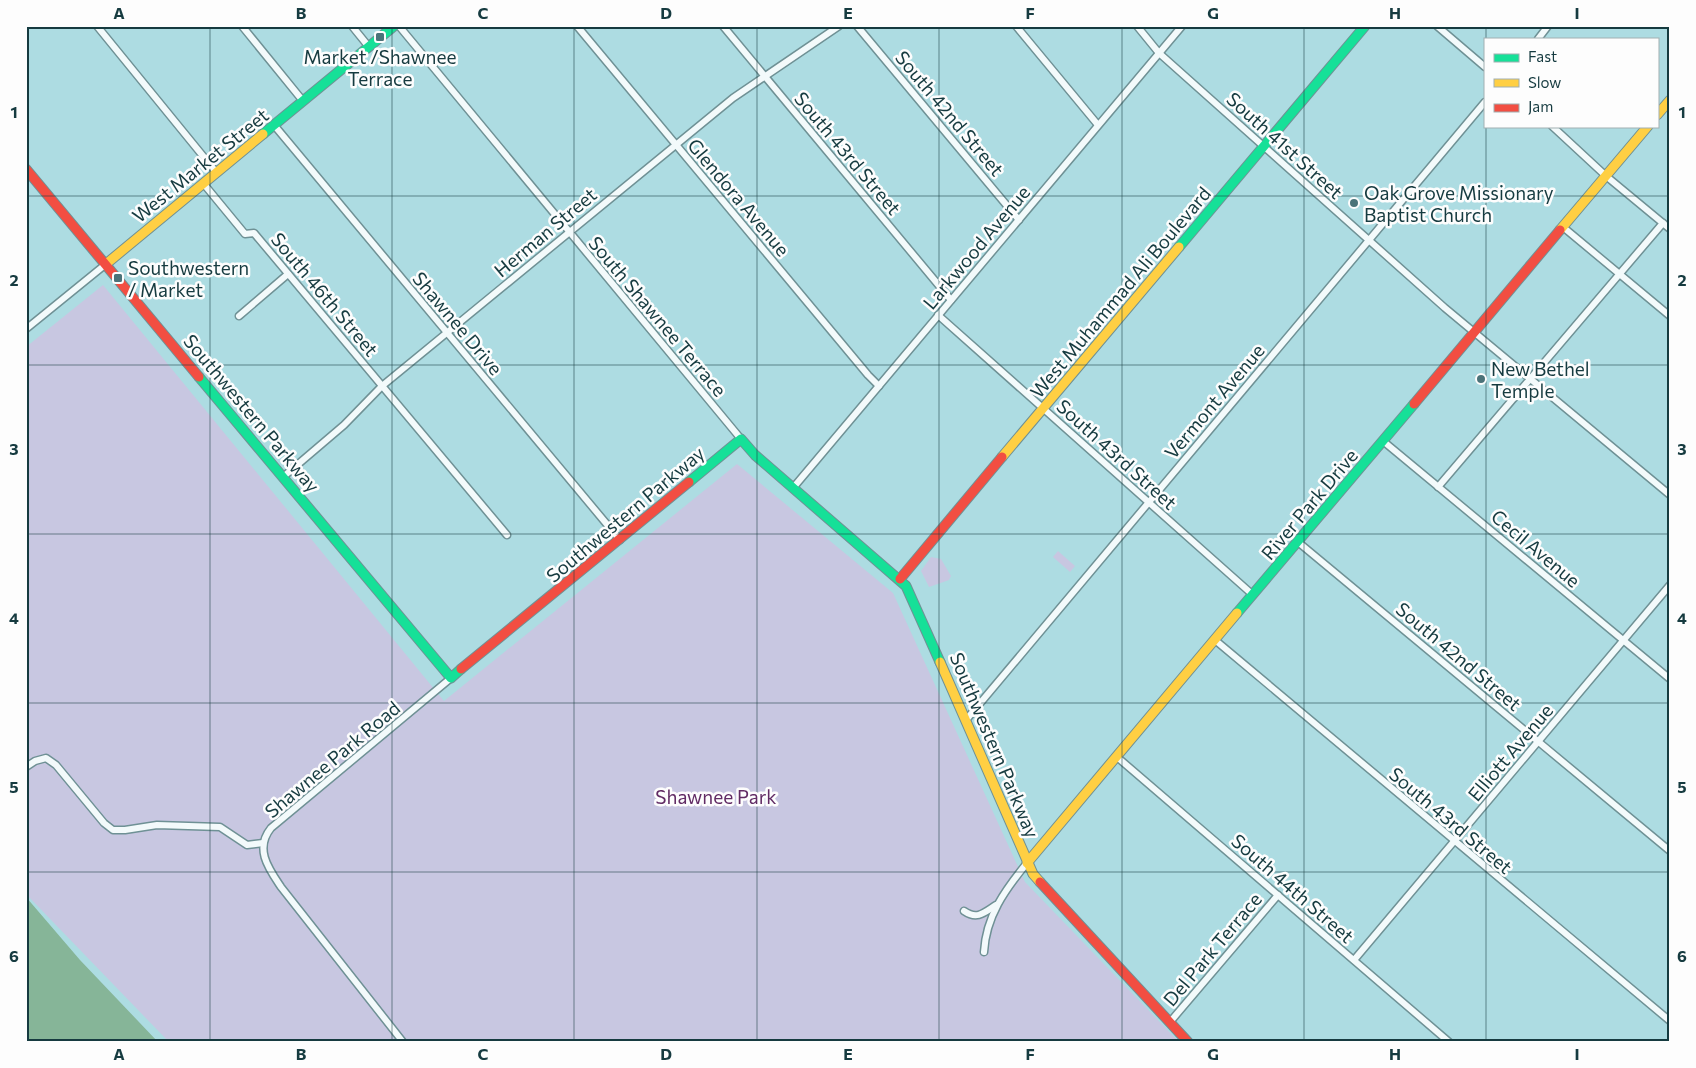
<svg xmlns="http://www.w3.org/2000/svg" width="1696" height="1068" font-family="Commissioner,sans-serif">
<rect width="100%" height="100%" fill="#addce2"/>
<g fill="#c8c7e1">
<path d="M 103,285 L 444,701 L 737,464 L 893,593 L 1025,882 L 1179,1042 L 169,1042 L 26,894 L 26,347 Z"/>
<path d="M 1058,551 L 1075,566 L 1070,572 L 1053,557 Z"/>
<path d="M 931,557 L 941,559 L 951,576 L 949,580 L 929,587 L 921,571 Z"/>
</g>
<path fill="#86b598" d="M 26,897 L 80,960 L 158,1042 L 26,1042 Z"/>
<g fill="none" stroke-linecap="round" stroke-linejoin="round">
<g stroke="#6f9195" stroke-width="9">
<g id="street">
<path d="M 97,26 L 216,172"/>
<path d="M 242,26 L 303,101"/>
<path d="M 352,26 L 369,47"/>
<path d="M 399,26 L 741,439"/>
<path d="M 577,26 L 868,375 L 879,386"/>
<path d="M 723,26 L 951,300"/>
<path d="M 857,26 L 1019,220"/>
<path d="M 1016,26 L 1098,125"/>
<path d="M 1137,26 L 1159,53 L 1445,308 L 1670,495"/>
<path d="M 1437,26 L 1485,67"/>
<path d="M 1538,39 L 1548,26"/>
<path d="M 274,125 L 620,540"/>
<path d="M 1552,126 L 1606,176 L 1670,229"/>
<path d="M 203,183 L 245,234 L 254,233 L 507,535"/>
<path d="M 1563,227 L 1670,316"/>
<path d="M 938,315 L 1253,595"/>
<path d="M 239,316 L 288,274"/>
<path d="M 26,329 L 106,264"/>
<path d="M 1383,441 L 1670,679"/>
<path d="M 283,477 L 344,425 L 382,386 L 733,98 L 839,26"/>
<path d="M 1438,487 L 1663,223"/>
<path d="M 793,488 L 1182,26"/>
<path d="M 1298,542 L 1670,851"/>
<path d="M 1215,640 L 1670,1021"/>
<path d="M 966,720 L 1485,102"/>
<path d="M 1117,757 L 1449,1042"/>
<path d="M 26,767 L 35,761 L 46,758 L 56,765 L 104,823 L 113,830 L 125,830 L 157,825 L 220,827 L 247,845 L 263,843"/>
<path d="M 964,911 C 977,920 984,913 996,905"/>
<path d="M 984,952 C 986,916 1005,890 1027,863"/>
<path d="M 1354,960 L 1670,585"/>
<path d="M 1170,1022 L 1278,895"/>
<path d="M 403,1042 L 281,887 C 269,869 254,849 271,828 L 451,678"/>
</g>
</g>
<g stroke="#6f9195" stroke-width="11">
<g id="fast">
<path d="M 263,134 L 394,26"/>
<path d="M 1179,247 L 1365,26"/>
<path d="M 199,377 L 451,678 L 461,669"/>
<path d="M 689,482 L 741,439 L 755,455 L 906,586 L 940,662"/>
<path d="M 1237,613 L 1414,404"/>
</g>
</g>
<g stroke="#6f9195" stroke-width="11">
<g id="slow">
<path d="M 1657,115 L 1670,100"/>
<path d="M 1560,230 L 1648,126"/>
<path d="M 106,264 L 263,134"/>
<path d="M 1002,457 L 1179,247"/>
<path d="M 940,662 L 1033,874 L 1040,882"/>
<path d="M 1027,863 L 1237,613"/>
</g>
</g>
<g stroke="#6f9195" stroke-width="11">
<g id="jam">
<path d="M 26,169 L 199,377"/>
<path d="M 1414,404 L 1560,230"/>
<path d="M 900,579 L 1002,457"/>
<path d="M 461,669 L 689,482"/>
<path d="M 1040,882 L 1188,1042"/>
</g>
</g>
<use href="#street" stroke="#f3fafb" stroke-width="6"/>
<use href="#fast" stroke="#16e098" stroke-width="9"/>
<use href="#slow" stroke="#ffcf43" stroke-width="9"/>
<use href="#jam" stroke="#f24e42" stroke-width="9"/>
</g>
<path fill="none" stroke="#163b40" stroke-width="1" stroke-opacity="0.55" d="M 210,26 L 210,1042M 392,26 L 392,1042M 574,26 L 574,1042M 757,26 L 757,1042M 939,26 L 939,1042M 1122,26 L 1122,1042M 1304,26 L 1304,1042M 1486,26 L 1486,39M 1486,126 L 1486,1042M 26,196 L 1670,196M 26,365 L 1670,365M 26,534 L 1670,534M 26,703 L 1670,703M 26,872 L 1670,872"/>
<g fill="#4b7379" stroke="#fdfdfd" stroke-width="2">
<rect x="375" y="32" width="10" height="10" rx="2.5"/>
<circle cx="1354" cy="203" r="5"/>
<rect x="113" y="273" width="10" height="10" rx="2.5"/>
<circle cx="1481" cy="379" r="5"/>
</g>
<g text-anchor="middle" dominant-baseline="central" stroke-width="5" stroke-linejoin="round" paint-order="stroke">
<g font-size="19" fill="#163b40" stroke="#fdfdfd" text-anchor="start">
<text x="380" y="56" text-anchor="middle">Market /Shawnee<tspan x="380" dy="22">Terrace</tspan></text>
<text x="1364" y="192">Oak Grove Missionary<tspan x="1364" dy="22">Baptist Church</tspan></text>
<text x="128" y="267">Southwestern<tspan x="128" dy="22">/ Market</tspan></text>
<text x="1491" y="368">New Bethel<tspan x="1491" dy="22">Temple</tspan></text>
</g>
<g font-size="19" fill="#163b40" stroke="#fdfdfd">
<text transform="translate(950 113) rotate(50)">South 42nd Street</text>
<text transform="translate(1285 145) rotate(42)">South 41st Street</text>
<text transform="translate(848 153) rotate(50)">South 43rd Street</text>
<text transform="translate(200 165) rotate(-39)">West Market Street</text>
<text transform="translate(739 197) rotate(50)">Glendora Avenue</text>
<text transform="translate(545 232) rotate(-40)">Herman Street</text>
<text transform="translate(976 247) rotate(-50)">Larkwood Avenue</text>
<text transform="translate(1120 292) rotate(-50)">West Muhammad Ali Boulevard</text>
<text transform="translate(325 294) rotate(50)">South 46th Street</text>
<text transform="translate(658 316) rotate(50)">South Shawnee Terrace</text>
<text transform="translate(458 323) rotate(50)">Shawnee Drive</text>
<text transform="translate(1214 401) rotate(-50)">Vermont Avenue</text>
<text transform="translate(252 413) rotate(50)">Southwestern Parkway</text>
<text transform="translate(1117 454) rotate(42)">South 43rd Street</text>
<text transform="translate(1309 504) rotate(-50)">River Park Drive</text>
<text transform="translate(625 514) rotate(-40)">Southwestern Parkway</text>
<text transform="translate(1536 548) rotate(40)">Cecil Avenue</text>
<text transform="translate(1459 656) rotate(40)">South 42nd Street</text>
<text transform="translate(995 745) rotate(67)">Southwestern Parkway</text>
<text transform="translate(1510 752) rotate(-50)">Elliott Avenue</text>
<text transform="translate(332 759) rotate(-40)">Shawnee Park Road</text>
<text transform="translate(1451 820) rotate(40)">South 43rd Street</text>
<text transform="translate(1293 888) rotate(41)">South 44th Street</text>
<text transform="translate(1212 949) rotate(-50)">Del Park Terrace</text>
</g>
<g font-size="19" fill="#612b64" stroke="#fdfdfd">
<text x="716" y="796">Shawnee Park</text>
</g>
</g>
<rect width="1696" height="1068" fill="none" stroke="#fdfdfd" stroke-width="55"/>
<rect x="1484" y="38" width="175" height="90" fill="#fdfdfd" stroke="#a1afb1"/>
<rect x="1494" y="54" width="25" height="8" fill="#16e098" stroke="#a1afb1"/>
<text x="1528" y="62" font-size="15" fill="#163b40">Fast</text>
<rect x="1494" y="79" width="25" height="8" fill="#ffcf43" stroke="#a1afb1"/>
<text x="1528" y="88" font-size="15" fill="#163b40">Slow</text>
<rect x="1494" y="104" width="25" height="8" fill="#f24e42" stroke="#a1afb1"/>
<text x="1528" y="112" font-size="15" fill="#163b40">Jam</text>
<rect x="28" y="28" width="1640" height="1012" fill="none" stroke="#163b40" stroke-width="2"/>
<g font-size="16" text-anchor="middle" font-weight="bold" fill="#163b40">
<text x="119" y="19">A</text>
<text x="301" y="19">B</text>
<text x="483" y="19">C</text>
<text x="666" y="19">D</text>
<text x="848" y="19">E</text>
<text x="1030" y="19">F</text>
<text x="1213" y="19">G</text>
<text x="1395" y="19">H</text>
<text x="1577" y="19">I</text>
<text x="14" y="118">1</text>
<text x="1682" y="118">1</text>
<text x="14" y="286">2</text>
<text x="1682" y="286">2</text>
<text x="14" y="455">3</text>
<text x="1682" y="455">3</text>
<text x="14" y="624">4</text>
<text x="1682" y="624">4</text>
<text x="14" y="793">5</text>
<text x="1682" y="793">5</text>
<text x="14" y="962">6</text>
<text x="1682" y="962">6</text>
<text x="119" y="1060">A</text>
<text x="301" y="1060">B</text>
<text x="483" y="1060">C</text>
<text x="666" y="1060">D</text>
<text x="848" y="1060">E</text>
<text x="1030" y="1060">F</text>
<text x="1213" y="1060">G</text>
<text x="1395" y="1060">H</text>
<text x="1577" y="1060">I</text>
</g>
</svg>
